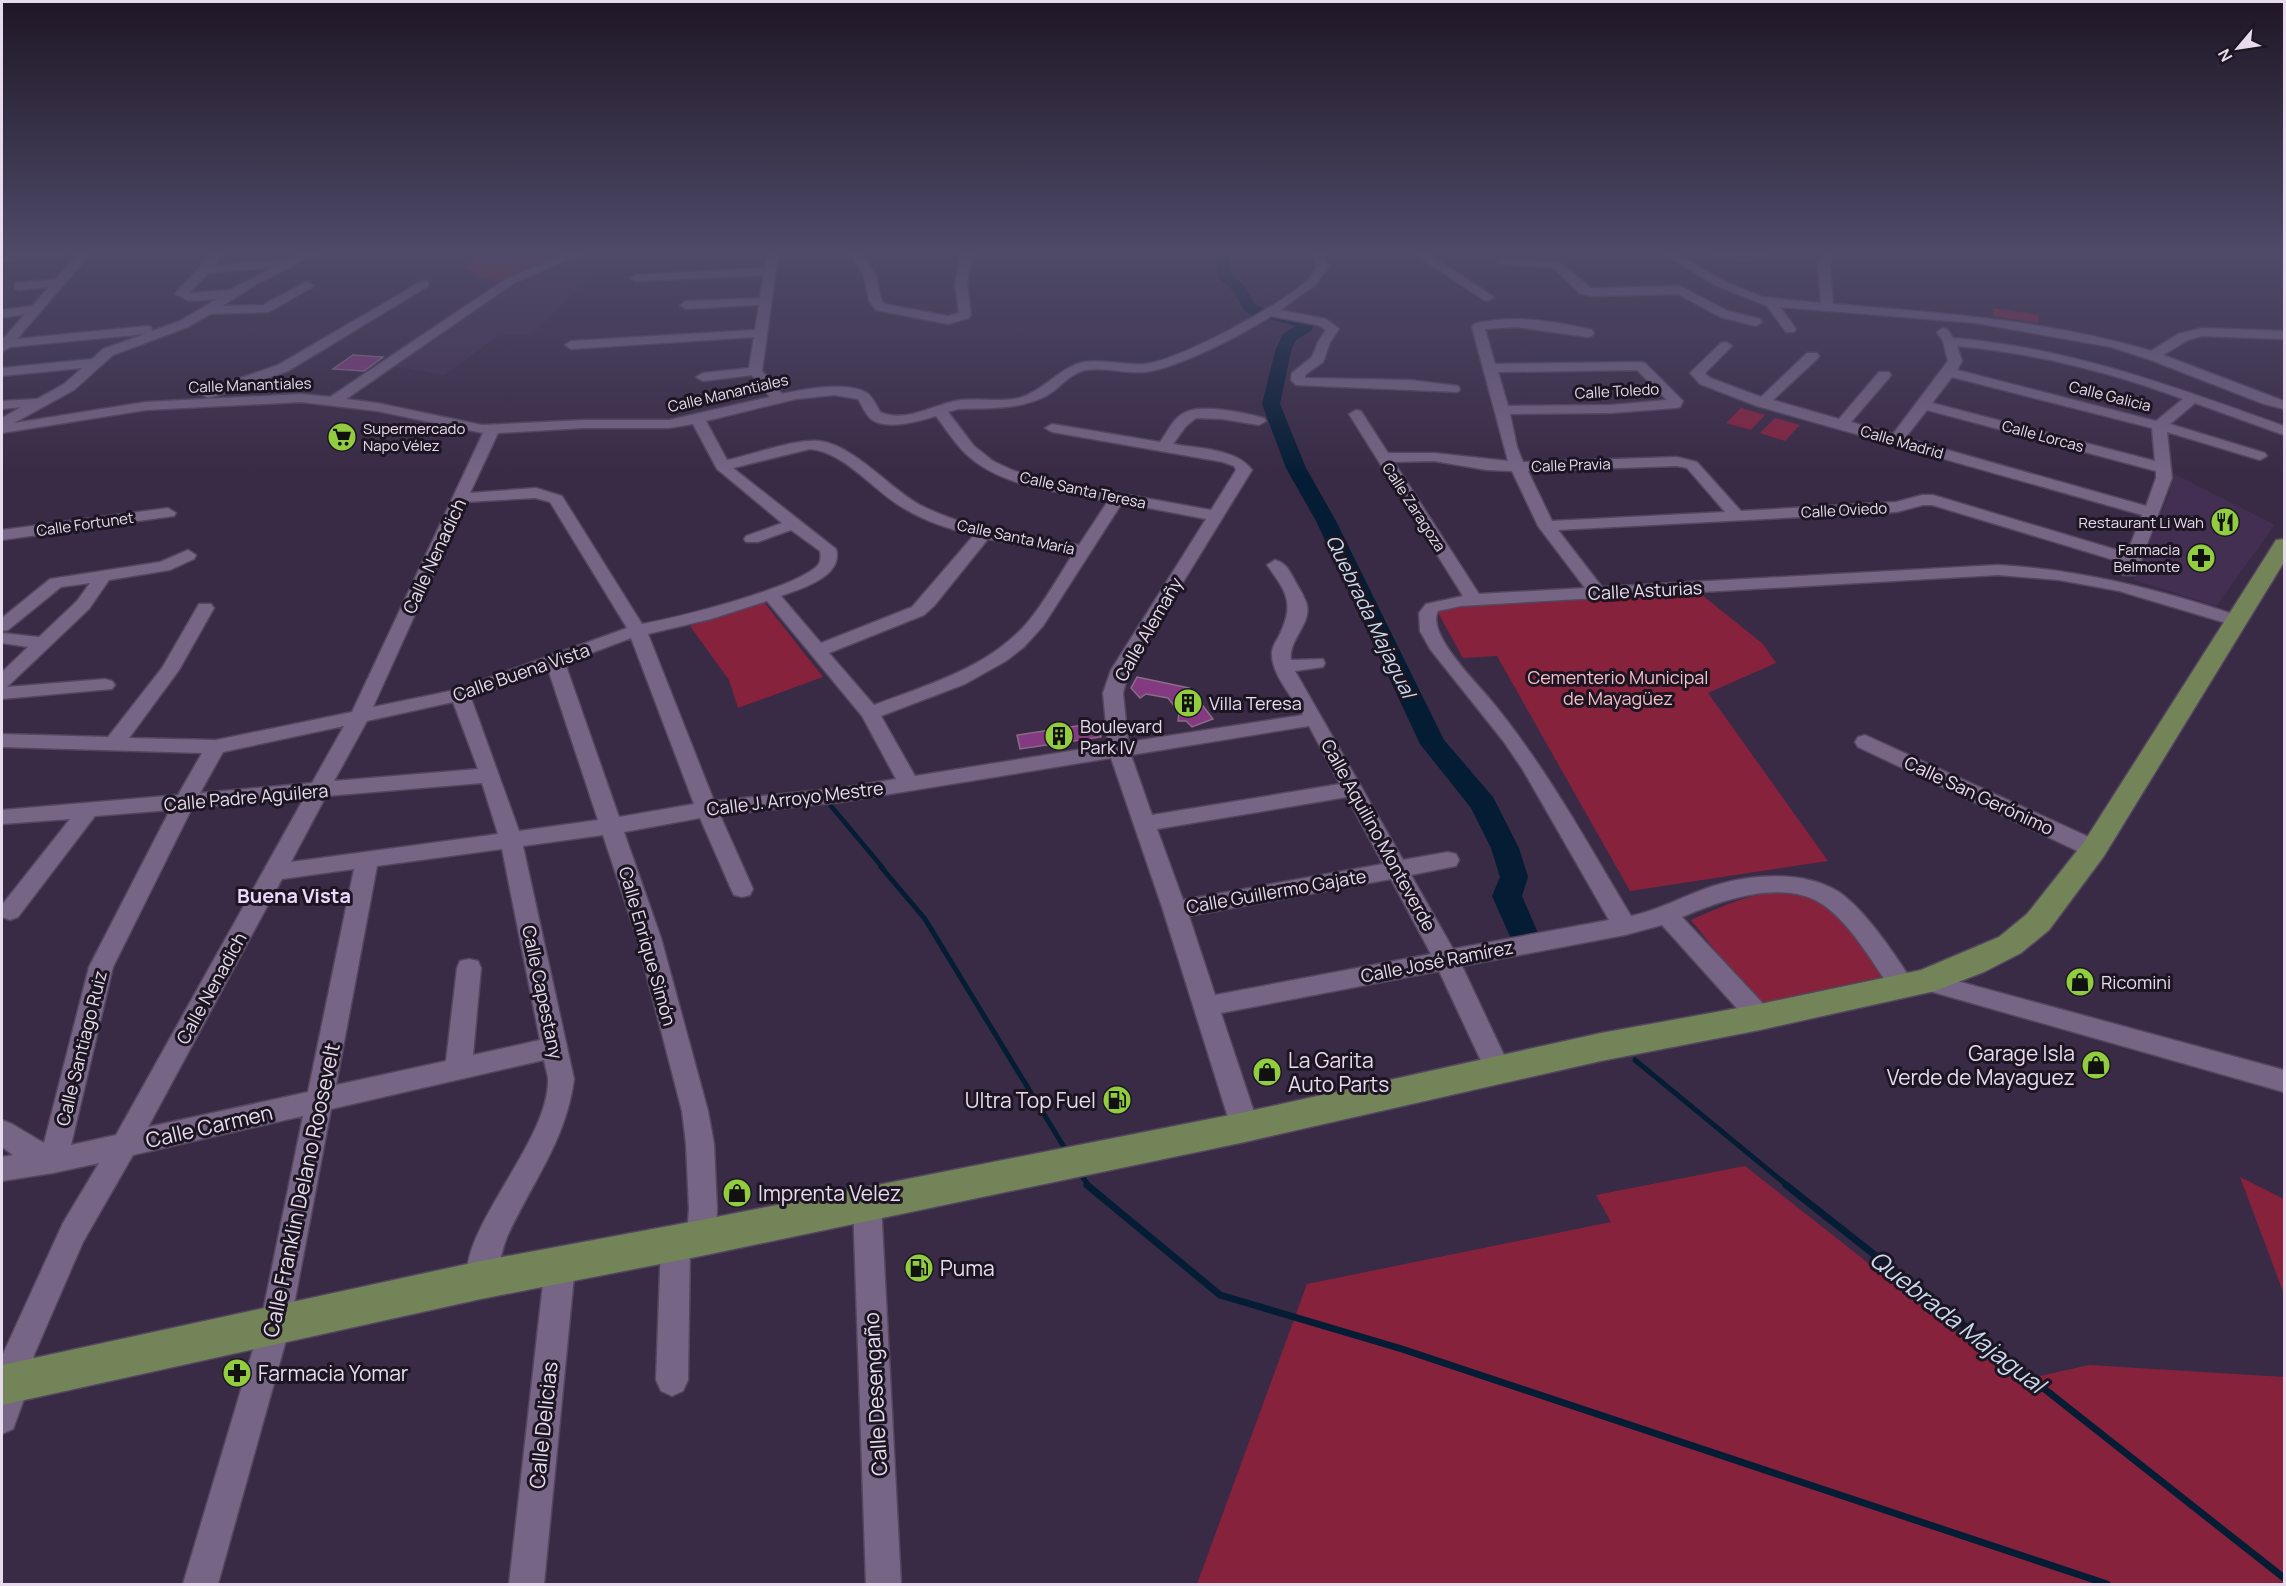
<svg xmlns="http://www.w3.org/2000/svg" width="2286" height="1586" font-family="Manrope,sans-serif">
<rect width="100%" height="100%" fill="#392a45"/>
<g fill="#422f51">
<path d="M 580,254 L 615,254 L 531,335 L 500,335 L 444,375 L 394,366 L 519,279 Z"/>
<path d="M 2173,473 L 2275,525 L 2216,606 L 2134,580 L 2169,494 Z"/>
</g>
<g fill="#87223d">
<path d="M 476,254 L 561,254 L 497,281 L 476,275 L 459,264 Z"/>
<path d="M 1993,308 L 2039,315 L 2038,323 L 1993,316 Z"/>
<path d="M 1741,408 L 1765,415 L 1751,430 L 1726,423 Z"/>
<path d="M 1775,418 L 1800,425 L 1785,441 L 1760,433 Z"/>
<path d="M 1697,591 L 1763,644 L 1776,663 L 1708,693 L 1828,861 L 1630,891 L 1497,656 L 1463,658 L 1436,609 Z"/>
<path d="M 764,602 L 823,677 L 738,708 L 729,680 L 690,626 Z"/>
<path d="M 1800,890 L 1826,901 L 1889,977 L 1760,1007 L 1691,920 C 1731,902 1756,891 1800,890 Z"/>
<path d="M 1745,1166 L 2018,1381 L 2089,1365 L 2284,1377 L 2284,1584 L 1197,1584 L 1307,1284 L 1611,1222 L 1596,1195 Z"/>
<path d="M 2240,1177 L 2284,1199 L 2284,1294 Z"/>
</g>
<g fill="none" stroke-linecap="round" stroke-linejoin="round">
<path stroke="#041d34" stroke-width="4.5" d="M 831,806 L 883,868"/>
<g stroke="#041d34" stroke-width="5">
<path d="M 881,867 L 925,919 L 1067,1152"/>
<path d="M 1635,1060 L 1788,1186"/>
<path d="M 1079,1172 L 1089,1186"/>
</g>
<g stroke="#041d34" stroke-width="7">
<path d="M 1087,1185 L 1220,1295 L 1402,1349 L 2107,1584"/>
<path d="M 1786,1185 L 2284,1578"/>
</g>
<path fill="#041d34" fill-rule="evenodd" d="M 1215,254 L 1232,254 L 1229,258 L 1232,275 L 1244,285 L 1254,303 L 1267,311 L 1311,321 L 1313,324 L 1312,330 L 1296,340 L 1291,351 L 1280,404 L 1306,468 L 1336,521 L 1444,740 L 1493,797 L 1519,848 L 1528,877 L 1522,896 L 1538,933 L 1534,941 L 1523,945 L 1512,941 L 1492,896 L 1500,877 L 1491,848 L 1471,808 L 1420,744 L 1316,521 L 1286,468 L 1262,404 L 1275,351 L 1283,334 L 1295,326 L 1265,318 L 1264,316 C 1242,319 1242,302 1232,290 C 1228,285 1222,282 1218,277 Z"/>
</g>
<g fill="#843a80" stroke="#8a6d87" stroke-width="1.5">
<path d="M 353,355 L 383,357 L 364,371 L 333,369 Z"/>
<path d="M 1137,677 L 1189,688 L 1213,719 L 1192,727 L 1186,721 L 1178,721 L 1179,712 L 1168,698 L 1146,694 L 1140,698 L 1131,688 Z"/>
<path d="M 1096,723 L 1101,737 L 1020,749 L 1017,735 Z"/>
</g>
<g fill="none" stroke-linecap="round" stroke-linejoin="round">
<g stroke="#53465e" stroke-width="3">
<g id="minor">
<path d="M 63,254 L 58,257 L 2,261 L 2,255 Z"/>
<path d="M 78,254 L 90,254 L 17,339 L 147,326 L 151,327 L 152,331 L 180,321 L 217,299 L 189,301 L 175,294 L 211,254 L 222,254 L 214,266 L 282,260 L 286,261 L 302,254 L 316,254 L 255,285 L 222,306 L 263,305 L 304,283 L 308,282 L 314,286 L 269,312 L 210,314 L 188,327 L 113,355 L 74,390 L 14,423 L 146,402 L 301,394 L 330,397 L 506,279 L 565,254 L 580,254 L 514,283 L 346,399 L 377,403 L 482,425 L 584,420 L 669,420 L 770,397 L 752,375 L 703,381 L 696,377 L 703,373 L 749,368 L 754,337 L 571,349 L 565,345 L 571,341 L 755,330 L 759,305 L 686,309 L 680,305 L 686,301 L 760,298 L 764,275 L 636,281 L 630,278 L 636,275 L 765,268 L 768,254 L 778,254 L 762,371 L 782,394 C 803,389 848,381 867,393 C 872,396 877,406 880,412 C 905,423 931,406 955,401 C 976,397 998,403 1019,398 C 1041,392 1056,372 1077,364 C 1095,357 1126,366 1145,364 C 1180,360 1281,305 1307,281 C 1311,277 1314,271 1317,266 L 1311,254 L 1322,254 L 1329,266 L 1315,285 L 1280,310 L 1326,319 L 1339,329 L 1330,342 L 1323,362 L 1305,375 L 1305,378 L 1410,380 L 1458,386 L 1460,389 L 1458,392 L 1296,385 L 1291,380 L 1292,373 L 1312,357 L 1318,342 L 1326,330 L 1318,325 L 1271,316 C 1242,335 1180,367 1146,372 C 1126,374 1105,367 1086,370 C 1069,373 1059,390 1044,397 C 1017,410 987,408 958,409 L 948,412 L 974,446 L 993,461 L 1012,470 L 1040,479 L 1211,510 L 1236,470 L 1234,466 L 1223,462 L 1052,432 L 1045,428 L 1052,424 L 1160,442 C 1167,433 1173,418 1184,413 C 1202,403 1244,413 1264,418 L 1266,421 L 1259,425 L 1222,419 L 1196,418 L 1186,426 L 1173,444 C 1198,449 1236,448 1252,470 L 1129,670 L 1123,693 L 1128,742 L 1303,715 C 1293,698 1274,677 1272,657 C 1271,649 1275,643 1279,636 C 1295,603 1287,593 1267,565 L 1275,560 C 1286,563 1289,570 1294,579 C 1298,587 1305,597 1307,605 C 1311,625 1288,640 1291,660 L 1323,659 L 1325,663 L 1323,667 L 1295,671 L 1403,860 L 1448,852 L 1456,854 L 1459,860 L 1456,866 L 1411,875 L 1453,949 L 1609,920 L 1523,770 L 1504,742 L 1430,649 L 1420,631 L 1419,613 L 1426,604 L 1463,596 L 1349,414 L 1356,410 L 1361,411 L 1388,453 L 1434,453 L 1508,461 L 1472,327 L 1474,324 C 1511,314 1555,321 1592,330 L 1594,333 L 1592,336 L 1588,337 L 1516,327 L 1485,329 L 1495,364 L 1640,362 L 1645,363 L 1683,401 L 1680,407 L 1675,408 L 1611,413 L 1510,414 L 1517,447 L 1523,462 L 1677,457 L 1697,462 L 1741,511 L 1896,502 L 1922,495 L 1933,495 L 2127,553 L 2142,515 L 1757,406 L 1700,384 L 1690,373 L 1721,343 L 1726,342 L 1732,346 L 1705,373 L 1710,378 L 1761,397 L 1807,353 L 1817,353 L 1819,356 L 1817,359 L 1773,400 L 1839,419 L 1879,372 L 1889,372 L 1891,375 L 1889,378 L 1851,422 L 1893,434 L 1948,361 L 1943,341 L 1937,332 L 1943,328 L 1947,329 L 1953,338 C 2071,348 2174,387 2284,426 L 2284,435 L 2195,403 L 2170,424 L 2265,453 L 2267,456 L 2260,460 L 2167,432 L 2172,478 L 2137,571 L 2135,575 L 2123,575 L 2121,571 L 2124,563 L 1932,505 L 1923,505 L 1897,512 L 1558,530 L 1602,587 L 1998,565 C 2083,570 2162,590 2242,617 L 2245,621 L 2242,625 L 2236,626 L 2119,591 L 2059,580 L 1998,575 L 1461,606 L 1438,611 C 1426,633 1475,681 1489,698 C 1545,765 1586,841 1631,916 C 1660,910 1685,895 1713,886 C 1751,874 1804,870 1839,892 C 1866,911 1894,953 1912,981 L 1915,975 L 1924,972 L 2284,1070 L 2284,1092 L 1915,987 L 1912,993 L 1903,996 L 1894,993 C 1873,964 1854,928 1825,906 C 1786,877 1721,900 1682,917 L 1769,1010 L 1773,1017 L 1769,1024 L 1760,1027 L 1751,1024 L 1662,925 L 1625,935 L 1462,966 L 1512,1072 L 1508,1080 L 1499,1083 L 1490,1080 L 1439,971 L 1221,1013 L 1259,1127 L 1255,1135 L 1245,1139 L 1235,1135 L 1231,1127 L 1163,910 L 1111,758 L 841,802 L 720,815 L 753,889 L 750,895 L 742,897 L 734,895 L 731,889 L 700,818 L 624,832 L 661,938 L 708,1111 L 714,1144 L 717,1209 L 716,1238 L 711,1248 L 701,1252 L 690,1247 L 688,1380 L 683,1391 L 672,1396 L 661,1391 L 656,1380 L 661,1243 L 666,1233 L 676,1229 L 687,1234 L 689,1209 L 686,1144 L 682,1111 L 637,938 L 603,835 L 523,846 L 574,1079 C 566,1141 532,1182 507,1237 C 500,1254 499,1273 492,1290 L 481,1294 L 470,1290 C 448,1239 551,1143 548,1078 C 547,1072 545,1066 544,1060 L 331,1109 L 290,1326 L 218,1584 L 183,1584 L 260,1326 L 303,1116 L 133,1155 L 83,1242 L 34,1355 L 30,1383 L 13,1429 L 2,1434 L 3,1354 L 63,1223 L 99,1163 L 53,1173 L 2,1181 L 2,1157 L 13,1155 L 2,1147 L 2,1120 L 12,1124 L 44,1143 L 89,967 L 170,810 L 95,816 L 18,917 L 10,920 L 2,917 L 2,905 L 70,819 L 2,824 L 2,810 L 178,795 L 202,753 L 2,747 L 2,734 L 108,737 L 162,668 L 199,604 L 211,604 L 214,608 L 179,670 L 129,738 L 216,740 L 352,712 L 483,433 L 377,411 L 301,402 L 146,410 L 2,433 L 2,418 L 21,407 L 2,409 L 2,401 L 37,399 L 64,384 L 82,368 L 2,376 L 2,368 L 92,359 L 103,349 L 145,334 L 10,347 L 2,352 L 2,340 L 25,314 L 2,318 L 2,310 L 32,306 L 49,287 L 19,290 L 15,289 L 15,283 L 56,279 ZM 274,267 L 230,290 L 189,293 L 208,273 ZM 1957,346 C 2035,353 2110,372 2183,399 L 2156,421 L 1957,370 L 1962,361 ZM 1637,370 L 1667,400 L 1611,405 L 1508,406 L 1498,372 ZM 1952,377 L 2152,428 L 2155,461 L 1932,403 ZM 834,395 L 858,399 C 862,405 865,414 871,419 C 887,431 919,421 936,416 C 945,428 954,442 965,453 C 1001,488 1061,492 1108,501 L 1079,545 C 1025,536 969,530 920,505 C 889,488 855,446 820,441 C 797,438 751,455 727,460 L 706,421 L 796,399 ZM 1927,410 L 2156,471 L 2156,478 L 2146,506 L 1905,438 ZM 693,424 L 717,469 L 782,523 L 746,536 L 744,539 L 746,542 L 758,542 L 791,530 L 820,551 C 821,556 821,561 818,565 C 797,588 676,618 642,624 L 562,496 L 536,488 L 470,493 L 498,433 L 584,428 L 669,428 ZM 810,449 C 844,452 872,489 900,506 C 922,520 948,529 974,535 L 912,607 L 821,643 L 781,596 C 800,589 844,577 836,549 L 733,468 ZM 1434,461 L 1487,470 L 1512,471 L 1538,526 L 1585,588 L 1479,594 L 1394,462 ZM 1677,466 L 1687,468 L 1725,512 L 1552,521 L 1528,471 ZM 535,498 L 550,502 L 627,628 L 455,690 L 373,707 L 466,502 ZM 1122,503 L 1206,519 L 1111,670 L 1103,693 L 1108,745 L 915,776 L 881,716 L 965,684 L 1006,661 L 1024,647 L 1043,626 ZM 988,539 L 1073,554 C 1058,577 1044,603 1027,623 C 988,668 927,685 874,705 L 829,653 L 924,615 L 934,606 ZM 767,601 L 862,716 L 896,779 L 841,788 L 714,801 L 648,634 L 711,619 ZM 631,638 L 694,804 L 619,817 L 565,663 ZM 548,669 L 598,820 L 519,831 L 471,698 ZM 453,702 L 478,769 L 334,781 L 367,721 ZM 344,726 L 312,783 L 200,793 L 223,752 ZM 1309,726 L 1340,784 L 1152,815 L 1131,755 ZM 482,783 L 498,834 L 291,862 L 326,796 ZM 1347,797 L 1383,864 L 1183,900 L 1157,829 ZM 304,798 L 116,1135 L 71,1145 L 113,967 L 192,808 ZM 502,849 L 540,1040 L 473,1055 L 481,968 L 478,961 L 469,959 L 460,961 L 457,968 L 446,1061 L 336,1085 L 377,866 ZM 354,869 L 308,1092 L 148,1127 L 282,879 ZM 1391,879 L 1431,954 L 1215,995 L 1189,916 Z"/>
<path d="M 851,254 L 863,254 L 876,276 L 881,300 L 884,304 L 948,316 L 959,313 L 955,285 L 961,254 L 972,254 L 967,285 L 971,315 L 969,318 L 948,324 L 876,310 L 869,301 L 864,276 Z"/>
<path d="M 1415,254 L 1428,254 L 1494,297 L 1488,301 L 1484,300 Z"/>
<path d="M 1665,254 L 1678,254 L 1723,281 L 1762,297 L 1821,303 L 1818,265 L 1823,254 L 1833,254 L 1830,265 L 1833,304 C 1940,313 2047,320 2151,351 L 2178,334 L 2202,328 L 2284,331 L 2284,339 L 2202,336 L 2188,340 L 2163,355 L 2284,401 L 2284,409 L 2264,404 L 2148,359 L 2111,347 L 1976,323 L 1780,307 L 1796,329 L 1794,332 L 1786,332 L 1767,306 L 1715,285 Z"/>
<path d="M 1712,254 L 1768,254 C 1755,264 1729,260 1714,256 Z"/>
<path d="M 1503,259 L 1561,263 L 1591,288 L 1680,286 L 1728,311 L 1760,319 L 1762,322 L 1756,326 L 1720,317 L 1678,294 L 1591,296 L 1579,293 L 1554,268 L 1499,264 L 1497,262 Z"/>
<path d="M 424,280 L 428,282 L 428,286 L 288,371 L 213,397 L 208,398 L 201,394 L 203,391 L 278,365 Z"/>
<path d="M 168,508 L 176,513 L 174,516 L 2,540 L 2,530 Z"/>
<path d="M 188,550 L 196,555 L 194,559 L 170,570 L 109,580 L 89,609 L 7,687 L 105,679 L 112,681 L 115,685 L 112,689 L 2,699 L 2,672 L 28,647 L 2,643 L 2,633 L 39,637 L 77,601 L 90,583 L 61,587 L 8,630 L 2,631 L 2,618 L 50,579 L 160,562 Z"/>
<path d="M 1865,735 L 2102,843 L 2105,849 L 2102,855 L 2094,857 L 2086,855 L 1858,747 L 1855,742 L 1858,737 Z"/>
<path d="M 867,1190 L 877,1194 L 881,1203 L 901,1584 L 866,1584 L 853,1203 L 857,1194 Z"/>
<path d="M 560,1252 L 570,1256 L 575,1266 L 544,1584 L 509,1584 L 545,1266 L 550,1256 Z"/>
</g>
</g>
<g stroke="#53465e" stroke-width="3">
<path id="major" d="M 2284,539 L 2284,562 L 2104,856 L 2049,930 L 2021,953 L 1984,972 L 1935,991 L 1760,1030 L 1601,1061 L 1245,1142 L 701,1256 L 481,1299 L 2,1405 L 2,1365 L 481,1261 L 701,1220 L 1245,1112 L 1601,1033 L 1760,1004 L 1921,970 L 1999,937 L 2027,914 L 2084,842 L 2273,545 L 2276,540 Z"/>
</g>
<use href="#minor" fill="#766584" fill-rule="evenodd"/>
<use href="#major" fill="#728458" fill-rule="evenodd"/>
</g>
<linearGradient id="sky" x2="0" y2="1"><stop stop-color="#1f1726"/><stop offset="0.53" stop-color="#4e4a68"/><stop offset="1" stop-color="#4e4a68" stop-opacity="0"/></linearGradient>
<rect width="2286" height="476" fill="url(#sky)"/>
<defs>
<g id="supermarket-disc" transform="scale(1.5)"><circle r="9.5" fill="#91cd3f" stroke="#1d1622"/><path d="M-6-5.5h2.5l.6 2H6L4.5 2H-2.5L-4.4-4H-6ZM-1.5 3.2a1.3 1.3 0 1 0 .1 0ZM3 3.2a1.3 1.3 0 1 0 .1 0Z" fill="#111"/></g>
<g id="restaurant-disc" transform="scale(1.5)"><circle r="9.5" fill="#91cd3f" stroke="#1d1622"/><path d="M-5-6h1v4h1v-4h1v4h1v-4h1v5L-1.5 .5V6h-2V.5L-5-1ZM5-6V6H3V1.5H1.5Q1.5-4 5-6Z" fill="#111"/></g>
<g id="pharmacy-disc" transform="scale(1.5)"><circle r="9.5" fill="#91cd3f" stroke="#1d1622"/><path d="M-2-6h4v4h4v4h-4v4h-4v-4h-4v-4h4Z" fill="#111"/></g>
<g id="building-disc" transform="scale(1.5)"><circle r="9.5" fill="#91cd3f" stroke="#1d1622"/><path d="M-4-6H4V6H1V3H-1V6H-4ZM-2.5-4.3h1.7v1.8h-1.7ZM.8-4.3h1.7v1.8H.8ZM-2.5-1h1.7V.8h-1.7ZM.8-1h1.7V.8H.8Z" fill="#111"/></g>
<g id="shop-disc" transform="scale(1.5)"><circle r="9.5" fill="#91cd3f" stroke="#1d1622"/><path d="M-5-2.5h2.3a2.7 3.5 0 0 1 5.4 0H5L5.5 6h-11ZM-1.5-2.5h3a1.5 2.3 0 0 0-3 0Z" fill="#111"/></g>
<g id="fuel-disc" transform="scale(1.5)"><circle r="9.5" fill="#91cd3f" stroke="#1d1622"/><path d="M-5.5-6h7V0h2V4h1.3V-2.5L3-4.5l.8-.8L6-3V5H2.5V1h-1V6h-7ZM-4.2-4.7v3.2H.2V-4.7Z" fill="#111"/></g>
</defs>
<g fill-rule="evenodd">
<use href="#supermarket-disc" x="342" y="437"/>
<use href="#restaurant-disc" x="2225" y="522"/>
<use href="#pharmacy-disc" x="2201" y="558"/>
<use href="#building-disc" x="1188" y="703"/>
<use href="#building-disc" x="1059" y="736"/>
<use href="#shop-disc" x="2080" y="982"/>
<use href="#shop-disc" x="2096" y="1065"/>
<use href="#shop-disc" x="1267" y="1072"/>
<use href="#fuel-disc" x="1117" y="1100"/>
<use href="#shop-disc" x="737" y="1193"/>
<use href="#fuel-disc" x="919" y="1268"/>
<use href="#pharmacy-disc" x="237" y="1373"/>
</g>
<g text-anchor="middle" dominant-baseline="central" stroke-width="6" stroke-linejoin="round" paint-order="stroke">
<g font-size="15" fill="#e6dcee" stroke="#1d1622">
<text transform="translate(250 385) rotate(-2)">Calle Manantiales</text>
<text transform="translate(1617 391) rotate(-3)">Calle Toledo</text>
<text transform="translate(728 393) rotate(-13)">Calle Manantiales</text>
<text transform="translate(2110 396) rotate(14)">Calle Galicia</text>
<text transform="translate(2043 436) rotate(15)">Calle Lorcas</text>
<text transform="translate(1902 442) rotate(16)">Calle Madrid</text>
<text transform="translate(1571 465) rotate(-2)">Calle Pravia</text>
<text transform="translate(1083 490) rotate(12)">Calle Santa Teresa</text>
<text transform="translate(1414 507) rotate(57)">Calle Zaragoza</text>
<text transform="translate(1844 510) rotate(-3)">Calle Oviedo</text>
<text transform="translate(85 524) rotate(-8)">Calle Fortunet</text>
<text transform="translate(1016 537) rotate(12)">Calle Santa María</text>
</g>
<g font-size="15" fill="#e6dcee" stroke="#1d1622" text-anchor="end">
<text x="363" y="428" text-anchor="start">Supermercado<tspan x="363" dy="17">Napo Vélez</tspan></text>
<text x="2204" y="522">Restaurant Li Wah</text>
<text x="2180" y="549">Farmacia<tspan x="2180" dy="17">Belmonte</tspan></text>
</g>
<g font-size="18" fill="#e6dcee" stroke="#1d1622">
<text transform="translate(434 556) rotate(-65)">Calle Nenadich</text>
<text transform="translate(1645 590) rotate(-3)">Calle Asturias</text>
<text transform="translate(1148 629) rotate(-60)">Calle Alemañy</text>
<text transform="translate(521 672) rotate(-19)">Calle Buena Vista</text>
<text transform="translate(1979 795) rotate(25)">Calle San Gerónimo</text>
<text transform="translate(246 797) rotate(-5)">Calle Padre Aguilera</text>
<text transform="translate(795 798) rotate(-7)">Calle J. Arroyo Mestre</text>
<text transform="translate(1379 835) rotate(61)">Calle Aquilino Monteverde</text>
<text transform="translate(1276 891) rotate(-10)">Calle Guillermo Gajate</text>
<text transform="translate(648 946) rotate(74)">Calle Enrique Simón</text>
<text transform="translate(1437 961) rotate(-11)">Calle José Ramírez</text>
<text transform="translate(211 988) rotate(-61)">Calle Nenadich</text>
<text transform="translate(543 992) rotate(78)">Calle Capestany</text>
<text transform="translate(81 1048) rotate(-76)">Calle Santiago Ruiz</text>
</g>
<g font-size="18" fill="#f8bec6" stroke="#1d1622">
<text x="1618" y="677">Cementerio Municipal<tspan x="1618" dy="21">de Mayagüez</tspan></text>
</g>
<g font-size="18" fill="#e6dcee" stroke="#1d1622" text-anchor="start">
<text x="1209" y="703">Villa Teresa</text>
<text x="1080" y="726">Boulevard<tspan x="1080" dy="21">Park IV</tspan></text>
<text x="2101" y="982">Ricomini</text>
</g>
<g font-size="20" font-style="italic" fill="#c9dbef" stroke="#1d1622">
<text transform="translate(1371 616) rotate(64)">Quebrada Majagual</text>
</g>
<g font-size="20" font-weight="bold" fill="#ebd8fc" stroke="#1d1622">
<text x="294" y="895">Buena Vista</text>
</g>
<g font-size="21" fill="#e6dcee" stroke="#1d1622" text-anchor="start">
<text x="2075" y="1053" text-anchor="end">Garage Isla<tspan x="2075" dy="24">Verde de Mayaguez</tspan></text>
<text x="1288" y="1060">La Garita<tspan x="1288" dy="24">Auto Parts</tspan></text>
<text x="1096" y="1100" text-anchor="end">Ultra Top Fuel</text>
<text x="758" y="1193">Imprenta Velez</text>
<text x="940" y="1268">Puma</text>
<text x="258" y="1373">Farmacia Yomar</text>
</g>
<g font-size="21" fill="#e6dcee" stroke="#1d1622">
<text transform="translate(209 1126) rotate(-13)">Calle Carmen</text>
<text transform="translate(301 1190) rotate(-78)">Calle Franklin Delano Roosevelt</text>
<text transform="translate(875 1394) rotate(-93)">Calle Desengaño</text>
<text transform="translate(543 1425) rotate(-84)">Calle Delicias</text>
</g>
<g font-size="24" font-style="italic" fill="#c9dbef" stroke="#1d1622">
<text transform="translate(1958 1321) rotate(38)">Quebrada Majagual</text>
</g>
</g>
<rect width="2286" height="1586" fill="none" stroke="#e6dcee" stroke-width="6"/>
<g transform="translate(2238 48) rotate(241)" stroke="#1d1622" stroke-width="4.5" paint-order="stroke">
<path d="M0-4.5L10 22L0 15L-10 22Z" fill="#e6dcee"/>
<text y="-9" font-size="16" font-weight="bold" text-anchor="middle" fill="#e6dcee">N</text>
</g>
</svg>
